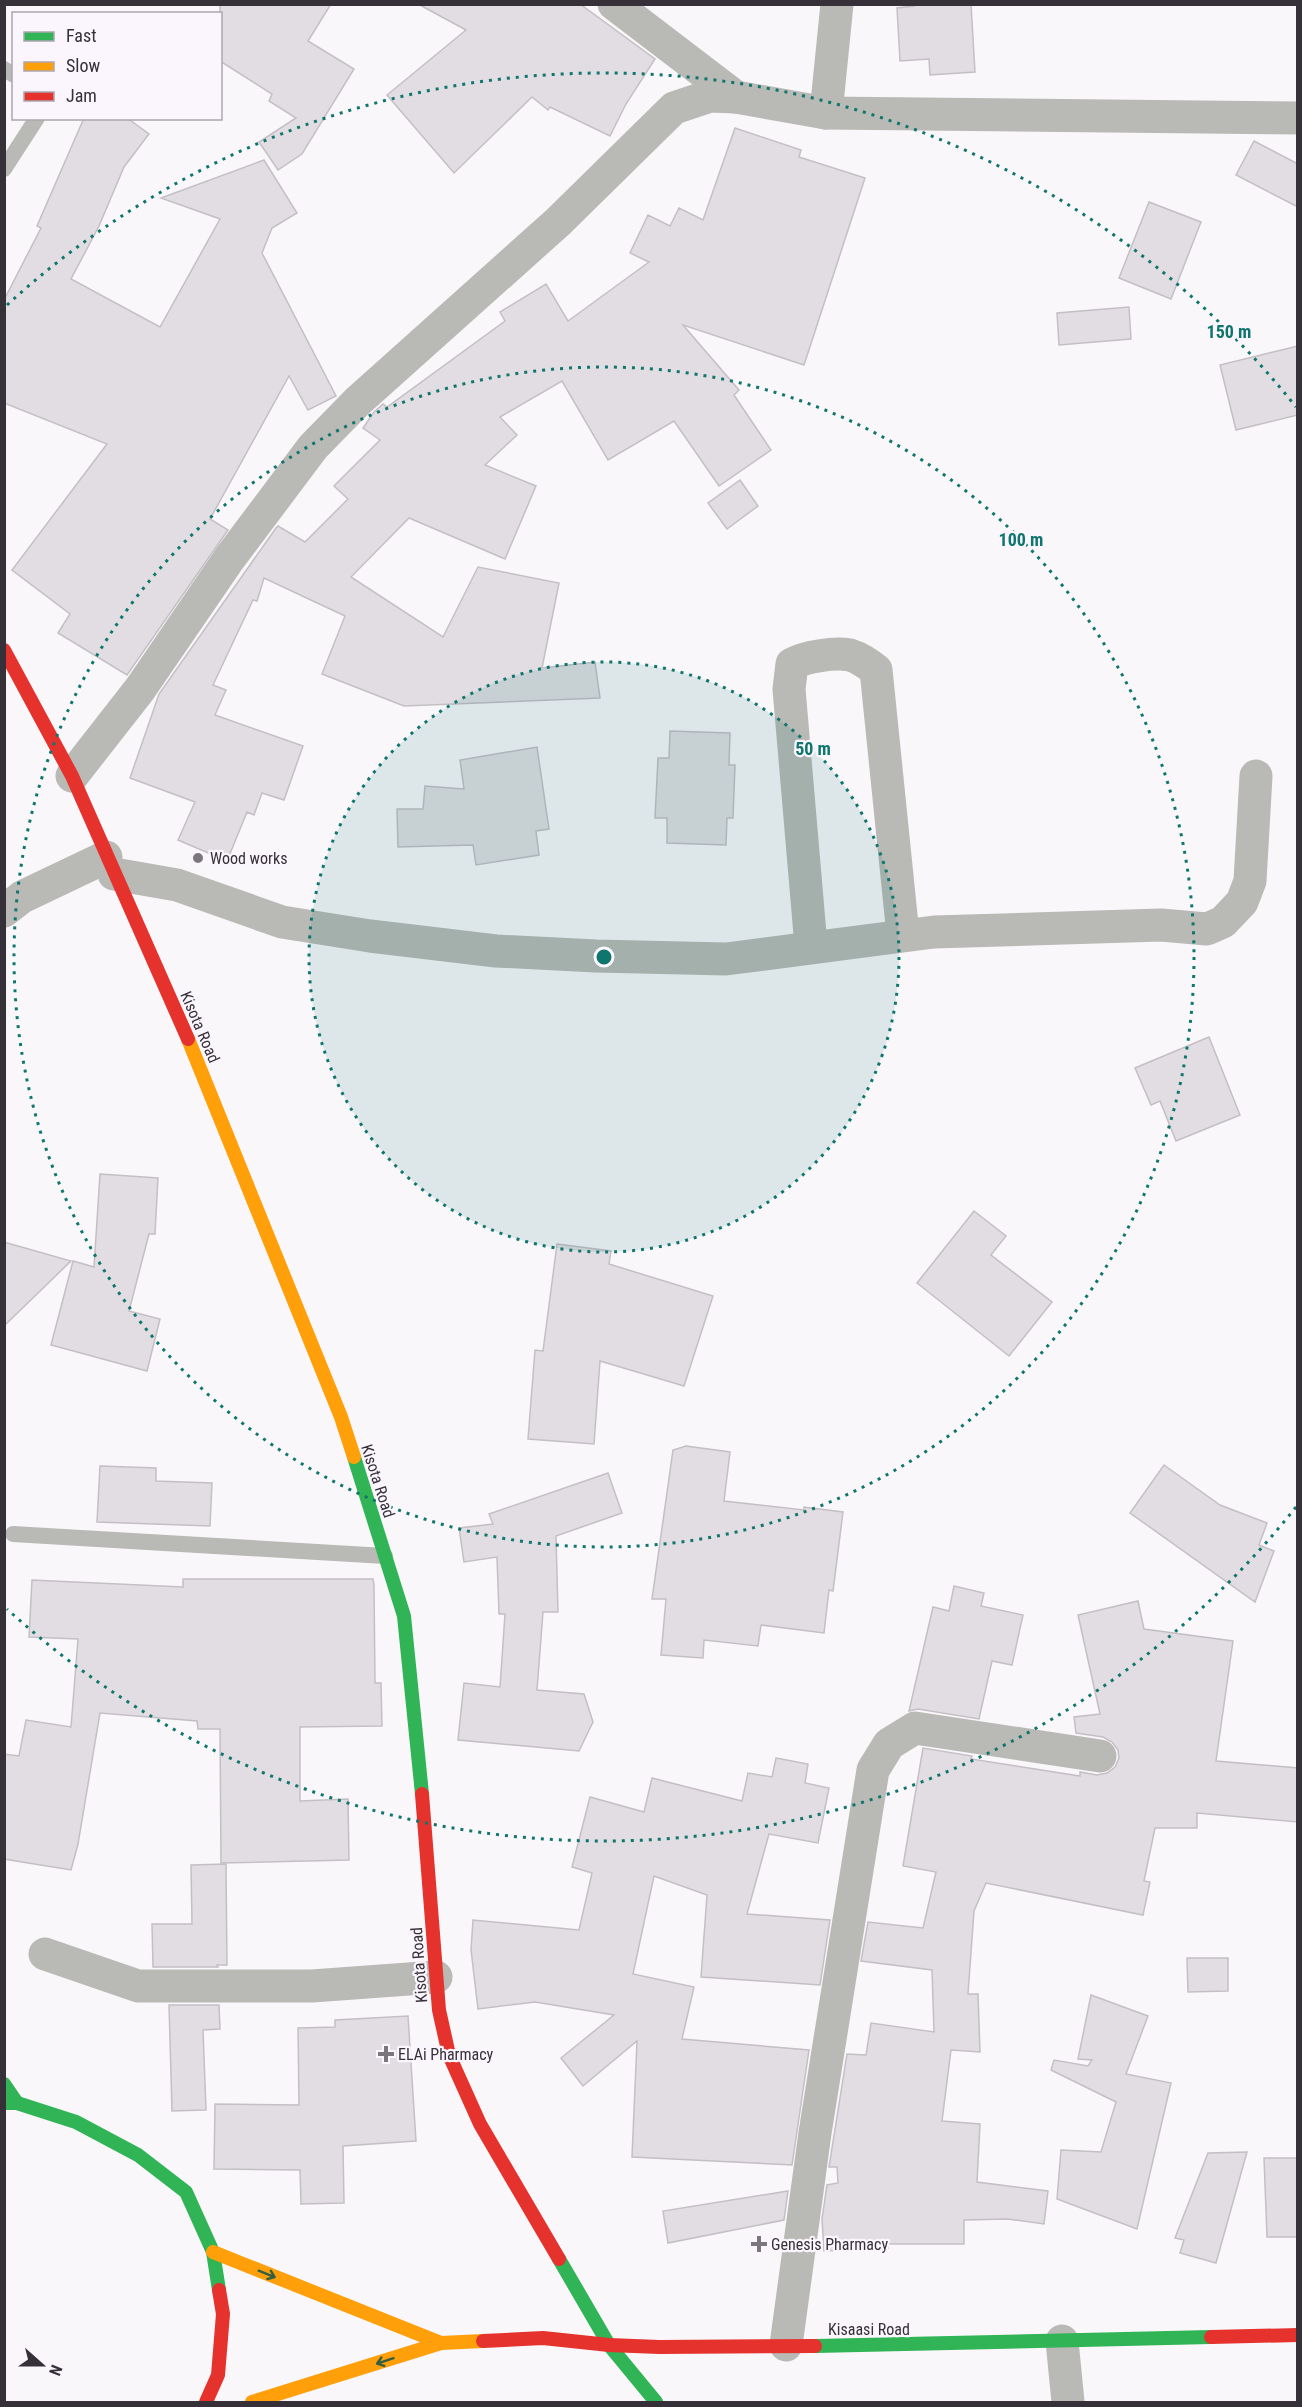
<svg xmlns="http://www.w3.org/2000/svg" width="1302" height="2407" font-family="'Roboto Condensed',sans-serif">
<rect width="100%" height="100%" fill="#faf7fb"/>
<g fill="#e1dde2" stroke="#c4bfc5" stroke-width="1.5">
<path d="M 220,4 L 331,4 L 308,41 L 354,69 L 302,154 L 278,170 L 259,142 L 296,118 L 269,101 L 272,94 L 220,61 Z"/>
<path d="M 418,4 L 580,4 L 655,59 L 626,104 L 610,136 L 550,107 L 548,110 L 532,97 L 454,173 L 387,95 L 466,30 Z"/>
<path d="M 914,4 L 971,4 L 975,72 L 930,75 L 929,59 L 900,61 L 897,8 L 914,6 Z"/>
<path d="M 84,118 L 127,118 L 149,134 L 124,167 L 99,226 L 71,279 L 160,327 L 220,219 L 161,198 L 264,160 L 297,213 L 272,228 L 262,253 L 336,396 L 308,410 L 289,376 L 210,519 L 228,530 L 127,675 L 58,633 L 70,614 L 12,570 L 107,444 L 4,403 L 4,300 L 41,228 L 37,226 Z"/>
<path d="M 735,128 L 801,150 L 799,157 L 865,178 L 804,365 L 683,325 L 739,390 L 734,395 L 771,450 L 719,486 L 674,421 L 608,460 L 562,381 L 500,417 L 517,435 L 485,465 L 536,486 L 505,559 L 409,518 L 351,577 L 443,637 L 478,567 L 559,583 L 542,668 L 595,662 L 600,698 L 404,706 L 322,674 L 345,616 L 264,578 L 257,601 L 253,600 L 213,685 L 226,690 L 215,715 L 303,746 L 284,800 L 262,793 L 254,815 L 247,812 L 227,861 L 178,840 L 195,802 L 130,778 L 159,694 L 276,528 L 278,526 L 305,542 L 348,499 L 334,486 L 380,440 L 363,428 L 374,412 L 383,404 L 387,407 L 505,321 L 500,312 L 546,284 L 568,321 L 649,262 L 630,253 L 648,215 L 670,226 L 679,208 L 703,220 Z"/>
<path d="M 1254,141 L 1298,164 L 1298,207 L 1236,175 Z"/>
<path d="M 1149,202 L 1201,222 L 1171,299 L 1119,278 Z"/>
<path d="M 1129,307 L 1131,339 L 1059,345 L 1057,313 Z"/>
<path d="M 1298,346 L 1298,415 L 1236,430 L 1220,365 Z"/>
<path d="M 740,480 L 758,506 L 727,529 L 708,503 Z"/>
<path d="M 670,731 L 730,733 L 729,765 L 735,765 L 733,818 L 727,818 L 726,845 L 667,843 L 667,818 L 655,818 L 658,758 L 669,758 Z"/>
<path d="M 537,747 L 549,829 L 536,831 L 539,855 L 476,865 L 473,845 L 398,847 L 397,809 L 423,809 L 425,786 L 464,789 L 460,760 Z"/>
<path d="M 1209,1037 L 1240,1115 L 1176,1141 L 1160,1101 L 1151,1105 L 1135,1068 Z"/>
<path d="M 100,1174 L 158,1178 L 155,1234 L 149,1234 L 129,1311 L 160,1319 L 147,1371 L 51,1345 L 73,1261 L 94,1267 Z"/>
<path d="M 974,1211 L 1006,1236 L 991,1255 L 1052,1302 L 1009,1356 L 917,1283 Z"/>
<path d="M 4,1242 L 71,1261 L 4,1326 Z"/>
<path d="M 557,1244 L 611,1251 L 609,1264 L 713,1296 L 684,1386 L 600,1361 L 594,1444 L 528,1439 L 535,1350 L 543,1351 Z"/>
<path d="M 686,1446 L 730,1452 L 724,1501 L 804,1510 L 804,1507 L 843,1512 L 833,1591 L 829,1590 L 824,1633 L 761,1625 L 758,1646 L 704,1640 L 703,1658 L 661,1655 L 666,1599 L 652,1599 L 673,1450 Z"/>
<path d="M 1164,1465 L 1220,1505 L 1267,1523 L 1259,1545 L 1274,1551 L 1255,1602 L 1130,1513 Z"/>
<path d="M 100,1466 L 156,1468 L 156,1481 L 212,1483 L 210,1526 L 97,1522 Z"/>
<path d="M 608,1473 L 622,1513 L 556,1536 L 558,1612 L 543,1612 L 537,1690 L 584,1694 L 593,1722 L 579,1751 L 458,1740 L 464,1683 L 500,1687 L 505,1614 L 499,1614 L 497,1557 L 464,1562 L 459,1528 L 493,1524 L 489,1514 Z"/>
<path d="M 183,1579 L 373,1579 L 374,1585 L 375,1683 L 381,1683 L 382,1726 L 300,1727 L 300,1801 L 348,1799 L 349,1860 L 221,1863 L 220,1729 L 198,1729 L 197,1721 L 100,1713 L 78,1844 L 71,1870 L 4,1859 L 4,1754 L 19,1756 L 26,1720 L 71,1727 L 78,1639 L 29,1637 L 32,1580 L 183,1587 Z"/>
<path d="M 954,1586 L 984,1593 L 981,1606 L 1023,1615 L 1012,1665 L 992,1661 L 979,1719 L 918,1709 L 909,1711 L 933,1607 L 949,1611 Z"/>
<path d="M 1138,1601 L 1144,1629 L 1233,1641 L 1216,1761 L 1298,1768 L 1298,1822 L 1197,1813 L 1197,1828 L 1155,1828 L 1144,1881 L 1150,1882 L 1143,1915 L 986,1883 L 974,1911 L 968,1994 L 978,1994 L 980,2052 L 951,2050 L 942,2121 L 980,2124 L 977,2182 L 1048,2191 L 1044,2224 L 1008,2219 L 964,2220 L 964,2244 L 887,2244 L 888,2248 L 824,2251 L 822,2219 L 827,2185 L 838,2183 L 837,2167 L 829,2167 L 847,2054 L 866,2055 L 871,2023 L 934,2032 L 932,1970 L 861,1961 L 868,1922 L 923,1928 L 936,1872 L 903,1866 L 923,1748 L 972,1756 L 971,1759 L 1080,1776 L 1080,1772 L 1097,1775 L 1107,1773 L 1115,1767 L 1119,1758 L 1118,1750 L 1112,1742 L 1103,1737 L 1076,1733 L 1074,1717 L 1100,1714 L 1078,1615 Z"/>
<path d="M 776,1758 L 808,1764 L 805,1783 L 829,1788 L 818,1843 L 769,1834 L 747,1914 L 830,1920 L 820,1985 L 701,1977 L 707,1895 L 654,1876 L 633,1974 L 694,1987 L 682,2039 L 809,2050 L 792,2165 L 632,2157 L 637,2041 L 583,2086 L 561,2058 L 614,2015 L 535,2002 L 478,2009 L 471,1950 L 473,1920 L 579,1930 L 592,1873 L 572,1867 L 590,1797 L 644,1812 L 652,1778 L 742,1801 L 748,1773 L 772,1777 Z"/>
<path d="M 226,1864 L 227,1965 L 217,1965 L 218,1967 L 153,1967 L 152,1924 L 192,1924 L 191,1865 Z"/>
<path d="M 1187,1958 L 1228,1958 L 1228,1991 L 1188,1992 Z"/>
<path d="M 1091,1995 L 1148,2016 L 1126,2074 L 1171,2083 L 1137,2229 L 1057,2199 L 1061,2150 L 1101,2152 L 1116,2102 L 1051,2070 L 1054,2060 L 1088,2066 L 1092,2060 L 1078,2059 Z"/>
<path d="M 169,2005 L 219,2005 L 220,2029 L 203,2030 L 206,2110 L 172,2111 Z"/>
<path d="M 408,2016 L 416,2141 L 343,2146 L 344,2203 L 301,2204 L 300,2170 L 214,2169 L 215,2104 L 299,2105 L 298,2028 L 335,2027 L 335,2020 Z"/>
<path d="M 1247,2152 L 1216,2263 L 1180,2253 L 1184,2240 L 1175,2238 L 1208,2153 Z"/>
<path d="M 1264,2158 L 1298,2158 L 1298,2237 L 1267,2237 Z"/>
<path d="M 788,2191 L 784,2220 L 668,2243 L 663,2211 Z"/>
</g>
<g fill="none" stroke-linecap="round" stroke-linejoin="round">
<g stroke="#b9b9b5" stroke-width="16">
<path d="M 4,69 L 14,75"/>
<path d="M 4,169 L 37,118"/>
<path d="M 13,1534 L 385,1556"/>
</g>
<g stroke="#b9b9b5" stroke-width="33">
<path d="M 614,4 L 736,97"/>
<path d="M 826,113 L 837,4"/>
<path d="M 72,776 L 140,689 L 229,559 L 313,447 L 358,401 L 558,222 L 674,108 L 710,96 L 736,97 L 826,113 L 1298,118"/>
<path d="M 114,874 L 177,885 L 282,922 L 370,936 L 496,951 L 596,956 L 726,959 L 934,932 L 1161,925 L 1207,929 L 1223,922 L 1242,902 L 1250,881 L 1256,776"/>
<path d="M 4,911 L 22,897 L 106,857"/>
<path d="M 811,946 L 789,689 L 792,664 C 805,657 834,652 850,655 C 860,658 868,664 876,670 L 903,935"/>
<path d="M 45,1954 L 138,1986 L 312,1986 L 436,1977"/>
<path d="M 1062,2341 L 1068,2402"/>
<path d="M 786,2345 L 815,2133 L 873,1770 L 889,1744 L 915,1728 L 1100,1756"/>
</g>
<g stroke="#30b455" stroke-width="14">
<path d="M 354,1457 L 404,1616 L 422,1794"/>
<path d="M 4,2084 L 17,2103"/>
<path d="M 4,2103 L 17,2103 L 76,2122 L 138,2155 L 186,2192 L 213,2252 L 219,2290"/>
<path d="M 559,2259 L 609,2345 L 656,2402"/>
<path d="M 815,2346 L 1211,2337"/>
</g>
<g stroke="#ff9f0a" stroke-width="14">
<path d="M 188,1039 L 341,1417 L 354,1457"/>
<path d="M 213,2252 L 441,2343"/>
<path d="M 252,2402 L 441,2343 L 483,2341"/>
</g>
<g stroke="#e5322d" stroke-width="14">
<path d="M 4,650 L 72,776 L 188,1039"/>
<path d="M 422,1794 L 439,2010 L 449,2055 L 480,2124 L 559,2259"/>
<path d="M 1211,2337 L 1298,2335"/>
<path d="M 483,2341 L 543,2338 L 609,2345 L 659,2347 L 815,2346"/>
<path d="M 206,2402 L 218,2375 L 223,2314 L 219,2290"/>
</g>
</g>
<defs><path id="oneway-shaft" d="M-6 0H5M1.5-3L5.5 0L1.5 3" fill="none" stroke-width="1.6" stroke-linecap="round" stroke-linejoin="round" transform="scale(1.5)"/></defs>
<g stroke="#345e42">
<use href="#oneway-shaft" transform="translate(267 2274) rotate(22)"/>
<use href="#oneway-shaft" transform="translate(385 2361) rotate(162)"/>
</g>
<circle cx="604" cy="957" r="295" fill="#0f766e" fill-opacity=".12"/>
<g fill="none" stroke="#0f766e" stroke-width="3" stroke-dasharray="3 6">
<circle cx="604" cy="957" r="295"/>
<circle cx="604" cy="957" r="590"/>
<path d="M1296 1507A884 884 0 0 1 7 1609M7 305A884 884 0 0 1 1296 407"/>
</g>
<g fill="#7b767c" stroke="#fbf5fd" stroke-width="2">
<circle cx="198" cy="858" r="6"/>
<path d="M383 2045h6v6h6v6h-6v6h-6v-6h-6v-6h6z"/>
<path d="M756 2235h6v6h6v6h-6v6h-6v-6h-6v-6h6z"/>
</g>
<g text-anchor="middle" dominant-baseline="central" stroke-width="4.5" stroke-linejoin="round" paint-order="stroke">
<g font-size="16" fill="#363038" stroke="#fbf5fd" text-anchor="start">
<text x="210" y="858">Wood works</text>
<text x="398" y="2054">ELAi Pharmacy</text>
<text x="771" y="2244">Genesis Pharmacy</text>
</g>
<g font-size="16" fill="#363038" stroke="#fbf5fd">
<text transform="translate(200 1027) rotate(67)">Kisota Road</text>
<text transform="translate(378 1481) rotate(72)">Kisota Road</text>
<text transform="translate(419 1965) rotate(-94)">Kisota Road</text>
<text x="869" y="2329">Kisaasi Road</text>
</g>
</g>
<circle cx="604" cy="957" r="9" fill="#0f766e" stroke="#fbf5fd" stroke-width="3"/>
<g font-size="18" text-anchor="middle" font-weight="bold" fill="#0f766e" stroke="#fbf5fd" stroke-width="4.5" stroke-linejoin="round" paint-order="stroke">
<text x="1229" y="338">150 m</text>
<text x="1021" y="546">100 m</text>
<text x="813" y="755">50 m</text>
</g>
<rect width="1302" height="2407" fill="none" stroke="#363038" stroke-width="12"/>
<rect x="12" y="12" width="210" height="108" fill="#fbf5fd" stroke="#aca6ae" stroke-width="1.5"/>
<rect x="24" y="32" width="30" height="9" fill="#30b455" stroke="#aca6ae" stroke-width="1.5"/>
<text x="66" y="42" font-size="18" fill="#363038">Fast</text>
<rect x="24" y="62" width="30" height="9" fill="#ff9f0a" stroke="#aca6ae" stroke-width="1.5"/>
<text x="66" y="72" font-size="18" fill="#363038">Slow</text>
<rect x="24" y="92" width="30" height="9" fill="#e5322d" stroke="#aca6ae" stroke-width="1.5"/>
<text x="66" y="102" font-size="18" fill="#363038">Jam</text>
<g transform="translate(42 2365) rotate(111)" stroke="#fbf5fd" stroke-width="4.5" paint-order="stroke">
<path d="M0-4.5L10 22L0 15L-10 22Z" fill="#363038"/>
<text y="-9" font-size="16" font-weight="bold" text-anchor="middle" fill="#363038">N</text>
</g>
</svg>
